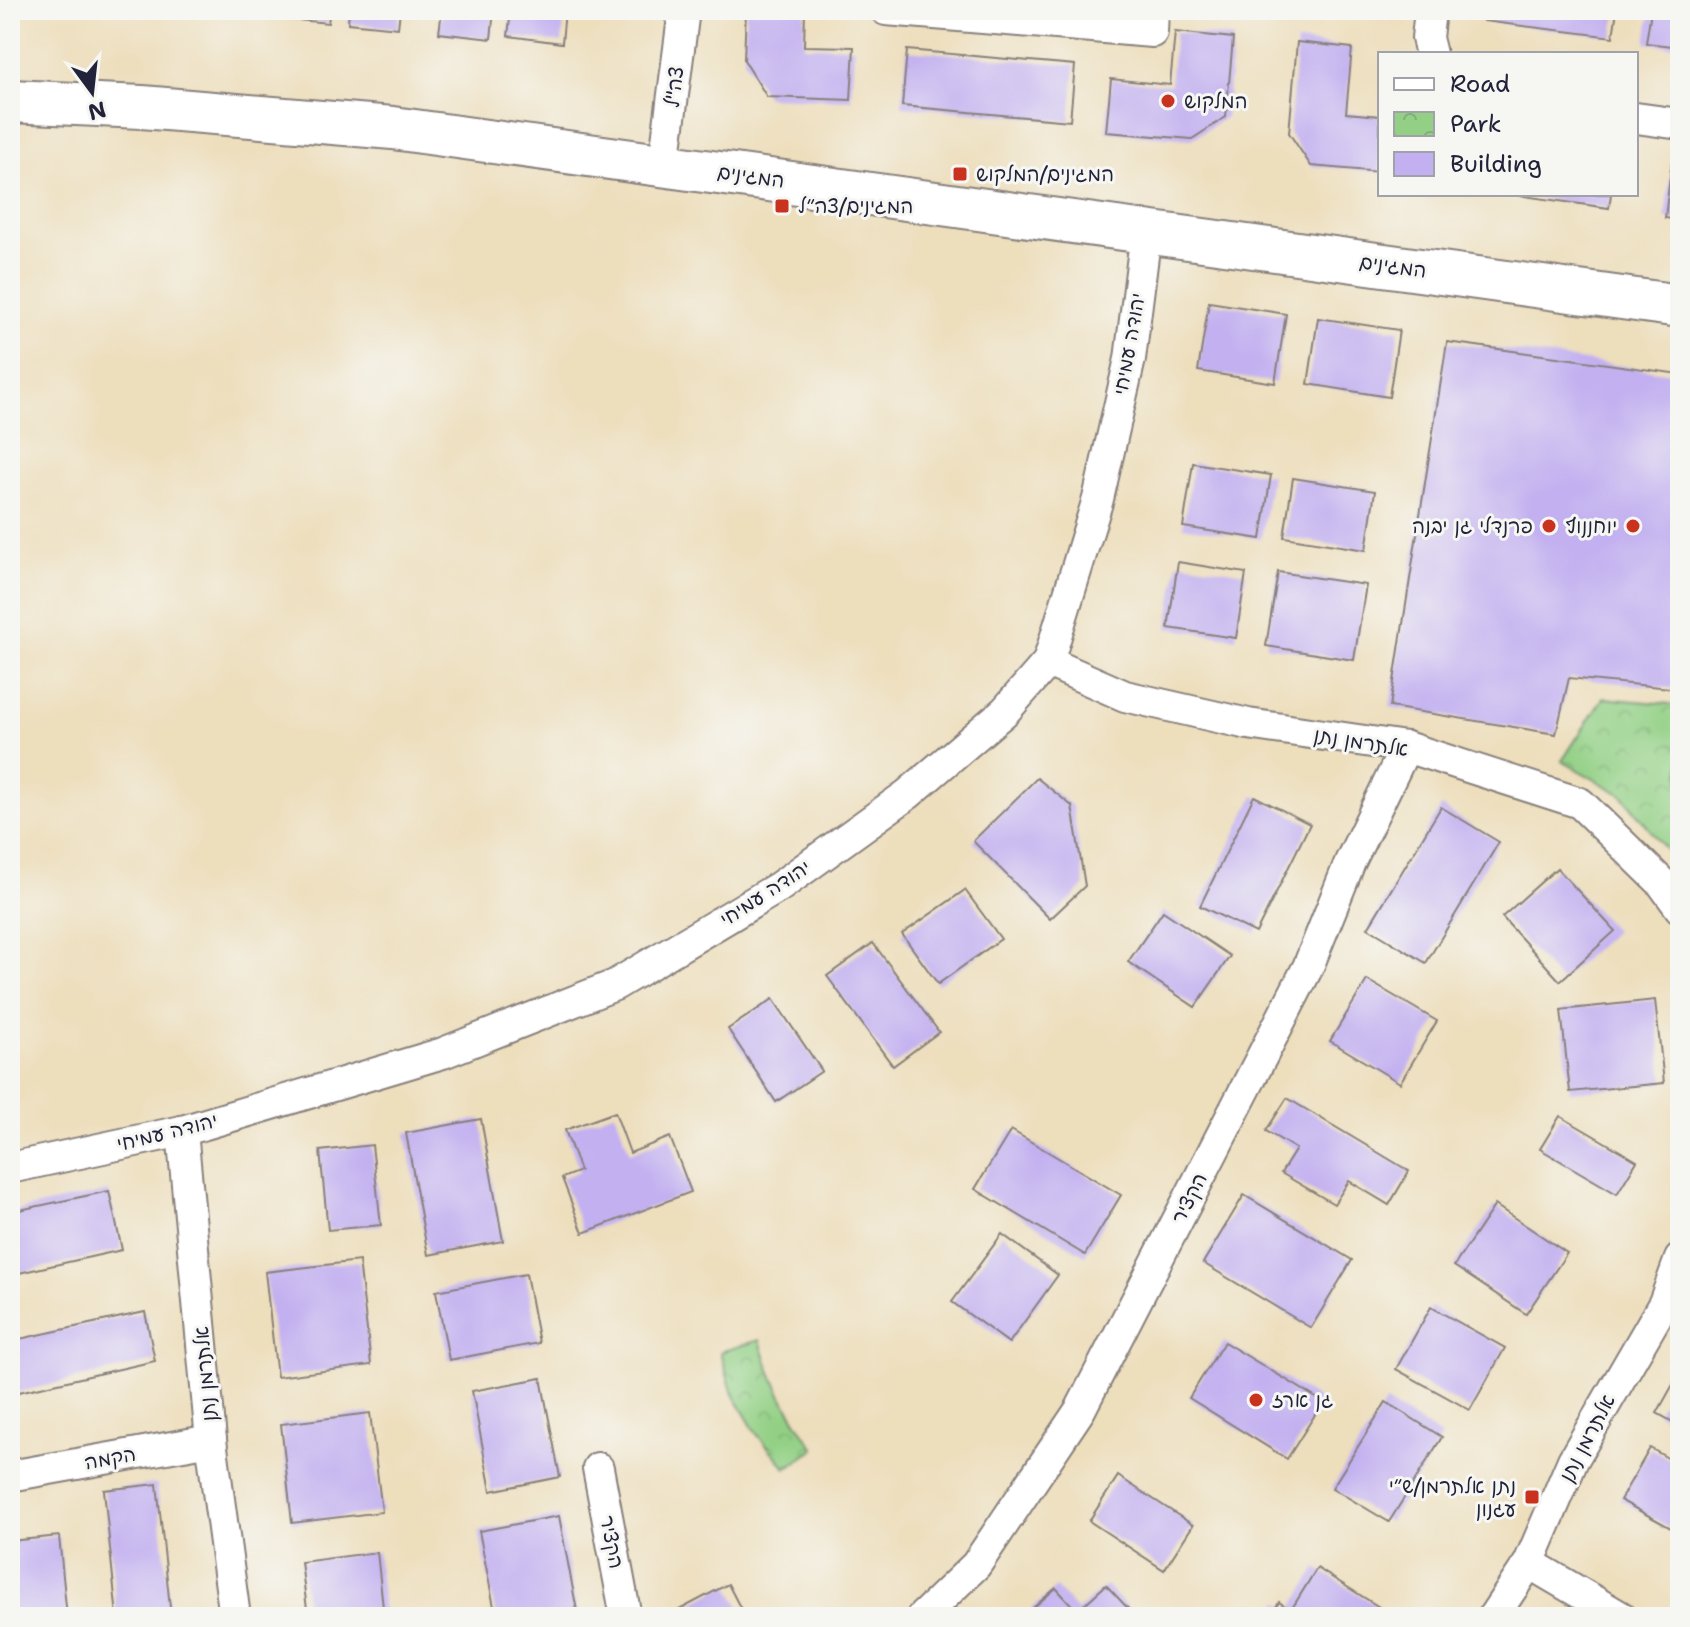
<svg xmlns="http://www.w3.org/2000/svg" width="1690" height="1627" font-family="'Shantell Sans','Playpen Sans Hebrew',sans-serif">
<defs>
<pattern id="park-crowns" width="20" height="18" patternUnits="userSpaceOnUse" patternTransform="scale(2)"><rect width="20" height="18" fill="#93d085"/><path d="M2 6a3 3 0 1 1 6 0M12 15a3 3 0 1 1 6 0" fill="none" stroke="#7eb274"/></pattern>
</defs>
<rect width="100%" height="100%" fill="#f6f6f2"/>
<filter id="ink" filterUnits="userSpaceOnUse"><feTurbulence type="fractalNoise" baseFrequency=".0125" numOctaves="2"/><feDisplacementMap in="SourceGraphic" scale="16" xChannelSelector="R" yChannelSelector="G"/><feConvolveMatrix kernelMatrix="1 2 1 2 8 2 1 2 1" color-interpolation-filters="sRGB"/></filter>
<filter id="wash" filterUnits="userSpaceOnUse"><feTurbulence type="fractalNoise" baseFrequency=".006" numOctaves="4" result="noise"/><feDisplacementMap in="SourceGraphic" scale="32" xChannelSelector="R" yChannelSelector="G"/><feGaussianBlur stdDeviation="1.8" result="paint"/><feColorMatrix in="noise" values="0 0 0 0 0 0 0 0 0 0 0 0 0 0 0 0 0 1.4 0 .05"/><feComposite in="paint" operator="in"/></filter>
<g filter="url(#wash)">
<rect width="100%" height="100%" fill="#eddebc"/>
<g fill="url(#park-crowns)" stroke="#5a7960" stroke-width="2">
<path d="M 1603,698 L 1680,705 L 1680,867 L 1622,795 L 1562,761 Z"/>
<path d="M 760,1340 C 771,1381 790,1414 815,1449 L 786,1468 L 756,1433 L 733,1394 L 720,1352 Z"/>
</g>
<g id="blocks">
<g fill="#c2b0f0">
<path d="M 279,10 L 330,10 L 328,23 L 278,18 Z"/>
<path d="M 349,10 L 400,10 L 398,28 L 348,23 Z"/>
<path d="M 442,10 L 494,10 L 491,39 L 439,33 Z"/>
<path d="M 511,10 L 565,10 L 562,43 L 508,36 Z"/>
<path d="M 746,10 L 805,10 L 804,46 L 854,47 L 851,100 L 767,97 L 744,60 Z"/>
<path d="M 1484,10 L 1617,10 L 1613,37 L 1483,21 Z"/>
<path d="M 1651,10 L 1680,10 L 1680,47 L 1646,43 Z"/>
<path d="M 1175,32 L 1233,38 L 1226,117 L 1192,139 L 1106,132 L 1111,79 L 1170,85 Z"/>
<path d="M 1297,42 L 1352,48 L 1346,113 L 1380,116 L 1380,172 L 1311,166 L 1289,133 Z"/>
<path d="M 907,50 L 1075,65 L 1070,121 L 902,106 Z"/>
<path d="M 1672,160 L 1680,161 L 1680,220 L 1665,218 Z"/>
<path d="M 1510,194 L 1611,194 L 1609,208 Z"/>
<path d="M 1209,302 L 1286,314 L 1275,383 L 1198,371 Z"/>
<path d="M 1318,318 L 1399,330 L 1389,397 L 1308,384 Z"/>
<path d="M 1447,342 L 1680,374 L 1680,689 L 1569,678 L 1556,734 L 1390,707 Z"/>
<path d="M 1193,463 L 1271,475 L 1261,539 L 1183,527 Z"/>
<path d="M 1293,478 L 1375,491 L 1366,550 L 1284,537 Z"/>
<path d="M 1178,562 L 1246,573 L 1236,638 L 1168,628 Z"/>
<path d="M 1278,572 L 1366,585 L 1354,660 L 1266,646 Z"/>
<path d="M 1037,778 L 1072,806 L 1085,886 L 1050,919 L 973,841 Z"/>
<path d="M 1254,796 L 1310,824 L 1256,933 L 1200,906 Z"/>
<path d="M 1441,807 L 1499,842 L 1426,963 L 1368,928 Z"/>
<path d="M 1557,868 L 1615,931 L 1560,981 L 1502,917 Z"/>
<path d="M 965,890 L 1001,939 L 938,984 L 902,934 Z"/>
<path d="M 1163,911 L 1230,956 L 1195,1007 L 1128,962 Z"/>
<path d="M 873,943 L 939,1032 L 893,1066 L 827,976 Z"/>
<path d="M 1367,980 L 1437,1021 L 1400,1083 L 1330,1041 Z"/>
<path d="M 773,999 L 822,1071 L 776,1102 L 728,1029 Z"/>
<path d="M 1655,1000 L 1664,1083 L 1570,1092 L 1561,1010 Z"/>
<path d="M 1287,1098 L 1409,1171 L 1389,1205 L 1349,1181 L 1334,1204 L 1281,1173 L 1296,1149 L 1266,1131 Z"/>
<path d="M 615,1112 L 630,1153 L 670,1137 L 691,1192 L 583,1233 L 562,1178 L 580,1171 L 565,1130 Z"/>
<path d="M 1560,1116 L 1637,1161 L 1617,1194 L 1540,1149 Z"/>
<path d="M 481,1119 L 503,1241 L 428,1255 L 406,1133 Z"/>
<path d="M 1011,1130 L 1121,1195 L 1085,1255 L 975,1189 Z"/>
<path d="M 372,1145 L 381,1225 L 328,1230 L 320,1151 Z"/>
<path d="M 109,1191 L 122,1250 L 10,1275 L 10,1212 Z"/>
<path d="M 1244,1195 L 1352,1260 L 1311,1328 L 1203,1263 Z"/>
<path d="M 1495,1205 L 1567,1253 L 1526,1314 L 1454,1266 Z"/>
<path d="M 1002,1234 L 1058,1275 L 1009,1343 L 952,1302 Z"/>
<path d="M 359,1261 L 371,1365 L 277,1377 L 265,1272 Z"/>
<path d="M 526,1274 L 539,1343 L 449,1360 L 436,1291 Z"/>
<path d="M 1431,1307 L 1505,1348 L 1470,1410 L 1396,1369 Z"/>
<path d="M 145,1312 L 155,1361 L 10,1394 L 10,1341 Z"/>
<path d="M 1224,1342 L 1323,1402 L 1287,1459 L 1189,1398 Z"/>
<path d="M 1680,1372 L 1680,1426 L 1657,1413 Z"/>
<path d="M 541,1378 L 560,1477 L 491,1491 L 472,1391 Z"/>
<path d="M 1386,1402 L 1442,1437 L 1389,1522 L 1332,1488 Z"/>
<path d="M 370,1413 L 382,1512 L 292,1523 L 281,1424 Z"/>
<path d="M 1650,1448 L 1680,1465 L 1680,1533 L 1620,1500 Z"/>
<path d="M 1118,1476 L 1193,1525 L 1164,1570 L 1089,1521 Z"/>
<path d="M 157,1484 L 171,1617 L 117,1617 L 104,1490 Z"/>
<path d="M 559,1516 L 578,1616 L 496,1617 L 479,1531 Z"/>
<path d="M 59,1536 L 67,1617 L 10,1617 L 10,1541 Z"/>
<path d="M 377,1552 L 384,1617 L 308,1617 L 301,1562 Z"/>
<path d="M 1317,1568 L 1395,1617 L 1270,1617 L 1279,1602 L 1291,1610 Z"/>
<path d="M 728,1584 L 745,1617 L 666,1617 Z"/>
<path d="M 1106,1585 L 1136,1617 L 1029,1617 L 1026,1614 L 1056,1588 L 1077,1611 Z"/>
</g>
</g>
</g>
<g filter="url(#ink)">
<use href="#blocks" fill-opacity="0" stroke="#88807c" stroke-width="2"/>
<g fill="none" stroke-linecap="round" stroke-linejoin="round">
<g stroke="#88807c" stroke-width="34">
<g id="street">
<path d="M 886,10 L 1152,32 L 1153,10"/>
<path d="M 1430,10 L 1427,38 L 1431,54"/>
<path d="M 1636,118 L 1680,124"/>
<path d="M 664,164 L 684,10"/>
<path d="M 1048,662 L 1125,696 L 1248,724 L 1406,747 L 1580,803 L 1661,882 L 1680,908"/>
<path d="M 182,1131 L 211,1440 L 235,1617"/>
<path d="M 10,1168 L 182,1131 L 443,1053 L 615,985 L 779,887 L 908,794 L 1005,711 L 1048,662 L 1098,499 L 1130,359 L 1146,232"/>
<path d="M 598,1468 L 626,1617"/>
<path d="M 10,1476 L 211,1440"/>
<path d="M 1529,1563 L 1621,1617"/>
<path d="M 922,1617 L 976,1565 L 1080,1410 L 1308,967 L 1350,862 L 1406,747"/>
<path d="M 1493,1617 L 1529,1563 L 1573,1460 L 1664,1303 L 1680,1259"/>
</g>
</g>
<g stroke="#88807c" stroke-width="46">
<path id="secondary" d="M 10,101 L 142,107 L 393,128 L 1680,306"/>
</g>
<use href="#street" stroke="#fff" stroke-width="30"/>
<use href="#secondary" stroke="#fff" stroke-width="42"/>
</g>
</g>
<g fill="#c8321e" stroke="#f6f6f2" stroke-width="3">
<circle cx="1168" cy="101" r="8"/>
<rect x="952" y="166" width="16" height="16" rx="4"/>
<rect x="774" y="198" width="16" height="16" rx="4"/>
<circle cx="1549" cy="526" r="8"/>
<circle cx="1633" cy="526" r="8"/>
<circle cx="1256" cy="1400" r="8"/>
<rect x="1524" y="1489" width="16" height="16" rx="4"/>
</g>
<g text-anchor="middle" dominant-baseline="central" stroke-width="6" stroke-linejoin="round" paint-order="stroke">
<g font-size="20" fill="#22223b" stroke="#f6f6f2">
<text transform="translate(674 87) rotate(-83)">צה"ל</text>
<text transform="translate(751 176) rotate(8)">המגינים</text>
<text transform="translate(1393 266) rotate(8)">המגינים</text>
<text transform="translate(1129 344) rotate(-80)">יהודה עמיחי</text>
<text transform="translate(1361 742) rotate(9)">אלתרמן נתן</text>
<text transform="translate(765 893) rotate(-33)">יהודה עמיחי</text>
<text transform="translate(167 1132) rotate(-14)">יהודה עמיחי</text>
<text transform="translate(1189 1198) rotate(-63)">הקציר</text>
<text transform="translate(205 1374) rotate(-95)">אלתרמן נתן</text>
<text transform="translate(1587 1438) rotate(-62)">אלתרמן נתן</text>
<text transform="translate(110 1458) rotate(-10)">הקמה</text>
<text transform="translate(612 1542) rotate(79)">הקציר</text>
</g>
<g font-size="20" fill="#22223b" stroke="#f6f6f2" text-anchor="start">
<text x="1184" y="101">המלקוש</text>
<text x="976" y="174">המגינים/המלקוש</text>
<text x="798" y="206">המגינים/צה״ל</text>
<text x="1533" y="526" text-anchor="end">פרנדלי גן יבנה</text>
<text x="1617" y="526" text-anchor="end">יוחננוף</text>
<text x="1272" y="1400">גן ארז</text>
<text x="1516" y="1486" text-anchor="end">נתן אלתרמן/ש״י<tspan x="1516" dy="23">עגנון</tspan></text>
</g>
</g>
<rect width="1690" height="1627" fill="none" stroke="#f6f6f2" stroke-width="40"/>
<rect x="1378" y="52" width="260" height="144" fill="#f6f6f2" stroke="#a1a1a9" stroke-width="2"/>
<rect x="1394" y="78" width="40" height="12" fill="#ffffff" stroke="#a1a1a9" stroke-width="2"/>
<text x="1450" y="92" font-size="24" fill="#22223b">Road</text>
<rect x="1394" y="112" width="40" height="24" fill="url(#park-crowns)" stroke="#a1a1a9" stroke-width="2"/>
<text x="1450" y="132" font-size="24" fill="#22223b">Park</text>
<rect x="1394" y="152" width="40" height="24" fill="#c2b0f0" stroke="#a1a1a9" stroke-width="2"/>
<text x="1450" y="172" font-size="24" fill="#22223b">Building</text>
<g transform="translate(92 92) rotate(165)" stroke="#f6f6f2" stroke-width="6" paint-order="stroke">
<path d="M0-6L14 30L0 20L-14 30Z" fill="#22223b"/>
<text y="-12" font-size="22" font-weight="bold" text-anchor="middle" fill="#22223b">N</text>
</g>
</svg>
